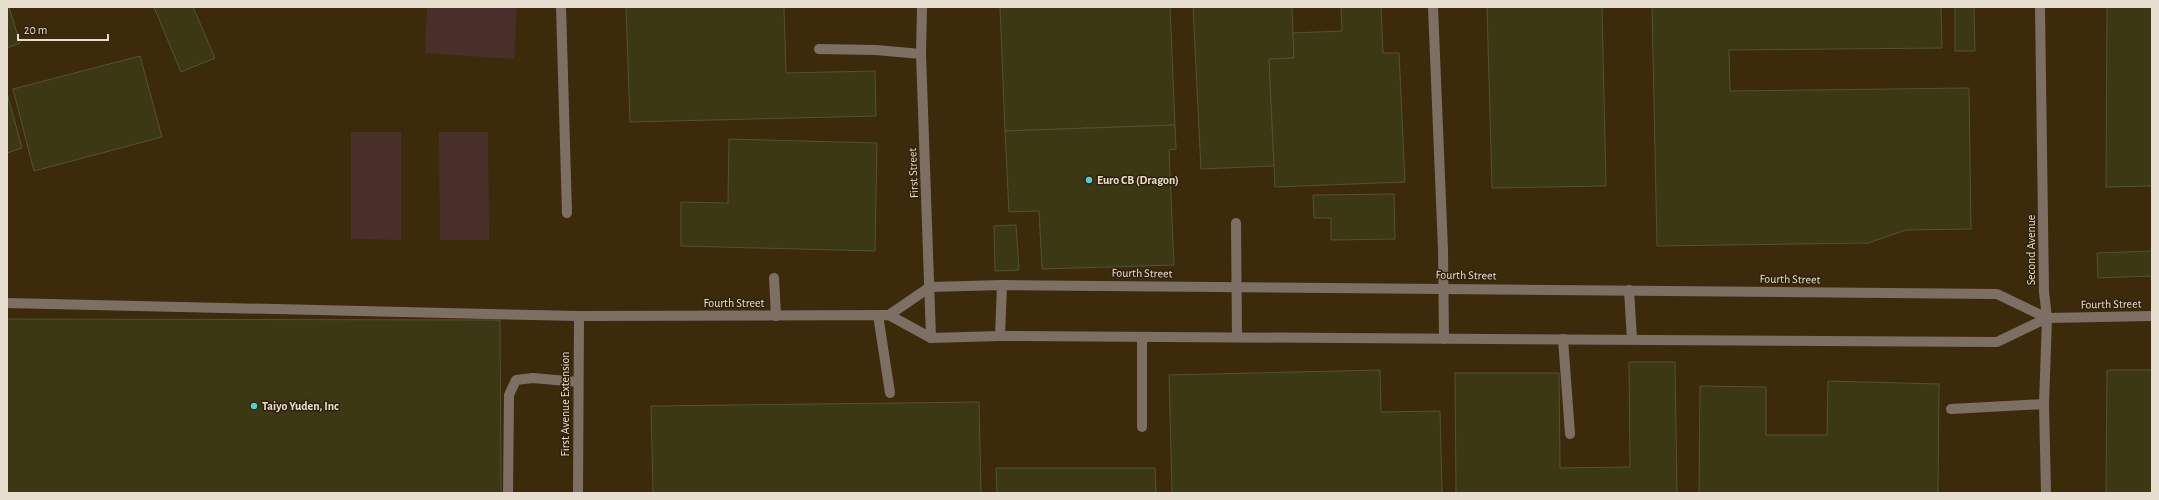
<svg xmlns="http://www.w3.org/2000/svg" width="2159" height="500" font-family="'Alegreya Sans',sans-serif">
<rect width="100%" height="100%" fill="#302209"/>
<rect fill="#3c2b0a" x="7" y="7" width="2145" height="486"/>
<g fill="#482f2a">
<path d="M 427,7 L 517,7 L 514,59 L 425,53 Z"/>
<path d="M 351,132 L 401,132 L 401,240 L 351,239 Z"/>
<path d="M 439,132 L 488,132 L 489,240 L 440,240 Z"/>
</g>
<g fill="#3c3814" stroke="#545135">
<path d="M 7,7 L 9,7 L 20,43 L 7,48 Z"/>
<path d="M 154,7 L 193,7 L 215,58 L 181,72 Z"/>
<path d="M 626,7 L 784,7 L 786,73 L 875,71 L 876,116 L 630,122 Z"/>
<path d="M 1000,7 L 1170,7 L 1175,125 L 1005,131 Z"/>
<path d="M 1193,7 L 1292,7 L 1294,58 L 1269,59 L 1274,166 L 1201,169 Z"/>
<path d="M 1341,7 L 1381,7 L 1383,53 L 1399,53 L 1405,182 L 1275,187 L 1269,59 L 1294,58 L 1293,33 L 1342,31 Z"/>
<path d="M 1487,7 L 1602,7 L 1606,186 L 1492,188 Z"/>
<path d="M 1652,7 L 1941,7 L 1942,48 L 1729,50 L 1730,91 L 1969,88 L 1971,229 L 1906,230 L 1868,243 L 1657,246 Z"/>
<path d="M 1955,7 L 1974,7 L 1975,51 L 1955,51 Z"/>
<path d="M 2107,7 L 2152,7 L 2152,186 L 2106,187 Z"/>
<path d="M 140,56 L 162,137 L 34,171 L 13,89 Z"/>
<path d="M 7,93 L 22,148 L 7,153 Z"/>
<path d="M 1175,125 L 1176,149 L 1169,150 L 1174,265 L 1042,269 L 1039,211 L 1009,212 L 1005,131 Z"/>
<path d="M 729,139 L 877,143 L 875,251 L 681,246 L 681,202 L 728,203 Z"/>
<path d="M 1394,194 L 1395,239 L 1331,240 L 1331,218 L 1314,218 L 1313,195 Z"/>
<path d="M 1016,225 L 1019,270 L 995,271 L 994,226 Z"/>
<path d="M 2152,251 L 2152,276 L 2098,278 L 2097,253 Z"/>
<path d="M 7,319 L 500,320 L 501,493 L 7,493 Z"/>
<path d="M 1629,362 L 1675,362 L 1677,493 L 1456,493 L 1455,373 L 1559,373 L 1560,468 L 1630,467 Z"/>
<path d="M 1380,370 L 1381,412 L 1440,411 L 1442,493 L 1172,493 L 1169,375 Z"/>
<path d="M 2107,370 L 2152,370 L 2152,493 L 2106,493 Z"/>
<path d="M 1828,381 L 1939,384 L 1938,493 L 1699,493 L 1700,386 L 1766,387 L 1766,435 L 1827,435 Z"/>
<path d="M 979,402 L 981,493 L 653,493 L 651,406 Z"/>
<path d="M 996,468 L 1155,468 L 1156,493 L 997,493 Z"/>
</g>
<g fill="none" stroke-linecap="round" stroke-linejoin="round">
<g stroke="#7e6f65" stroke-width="10">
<path d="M 561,7 L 567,213"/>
<path d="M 922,7 L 921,54 L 931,338"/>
<path d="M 1433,7 L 1443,250 L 1444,339"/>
<path d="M 2040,7 L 2044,292 L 2047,318 L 2044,404 L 2046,493"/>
<path d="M 819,49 L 876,50 L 921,54"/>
<path d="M 1236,223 L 1237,337"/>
<path d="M 774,278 L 776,316"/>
<path d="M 1629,290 L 1632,339"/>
<path d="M 7,303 L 579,316 L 889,315 L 931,338 L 1000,336 L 1997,342 L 2047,318 L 2152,316"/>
<path d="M 878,315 L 890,393"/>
<path d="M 889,315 L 930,287 L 1002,285 L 1997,294 L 2047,318"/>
<path d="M 1000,336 L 1002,285"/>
<path d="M 1563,339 L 1570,434"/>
<path d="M 1951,409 L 2044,404"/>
<path d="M 1142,427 L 1142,337"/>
<path d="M 508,493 L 509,395 L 516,380 L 533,378 L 578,382"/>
<path d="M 578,493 L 579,316"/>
</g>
</g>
<g fill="#51ccd3" stroke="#302209" stroke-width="1.5">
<circle cx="1089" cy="180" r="4"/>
<circle cx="254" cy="406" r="4"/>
</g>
<g text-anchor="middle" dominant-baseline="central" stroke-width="3" stroke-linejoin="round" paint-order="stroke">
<g font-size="12" fill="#e7ded0" stroke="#302209">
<text transform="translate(913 173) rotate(-92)">First Street</text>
<text transform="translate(2031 250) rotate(-90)">Second Avenue</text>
<text transform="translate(1142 273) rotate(1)">Fourth Street</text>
<text transform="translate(1466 275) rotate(1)">Fourth Street</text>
<text transform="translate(1790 279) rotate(1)">Fourth Street</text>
<text x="734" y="303">Fourth Street</text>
<text transform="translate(2111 304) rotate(-1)">Fourth Street</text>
<text transform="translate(565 404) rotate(-90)">First Avenue Extension</text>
</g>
<g font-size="12" font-weight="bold" fill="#e7ded0" stroke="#302209" text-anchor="start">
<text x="1097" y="180">Euro CB (Dragon)</text>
<text x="262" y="406">Taiyo Yuden, Inc</text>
</g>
</g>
<rect width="2159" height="500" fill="none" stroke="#e7ded0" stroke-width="16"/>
<path d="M18 34v6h90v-6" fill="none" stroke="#e7ded0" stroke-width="2"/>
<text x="24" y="34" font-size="12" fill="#e7ded0" stroke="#302209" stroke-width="3" paint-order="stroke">20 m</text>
</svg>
